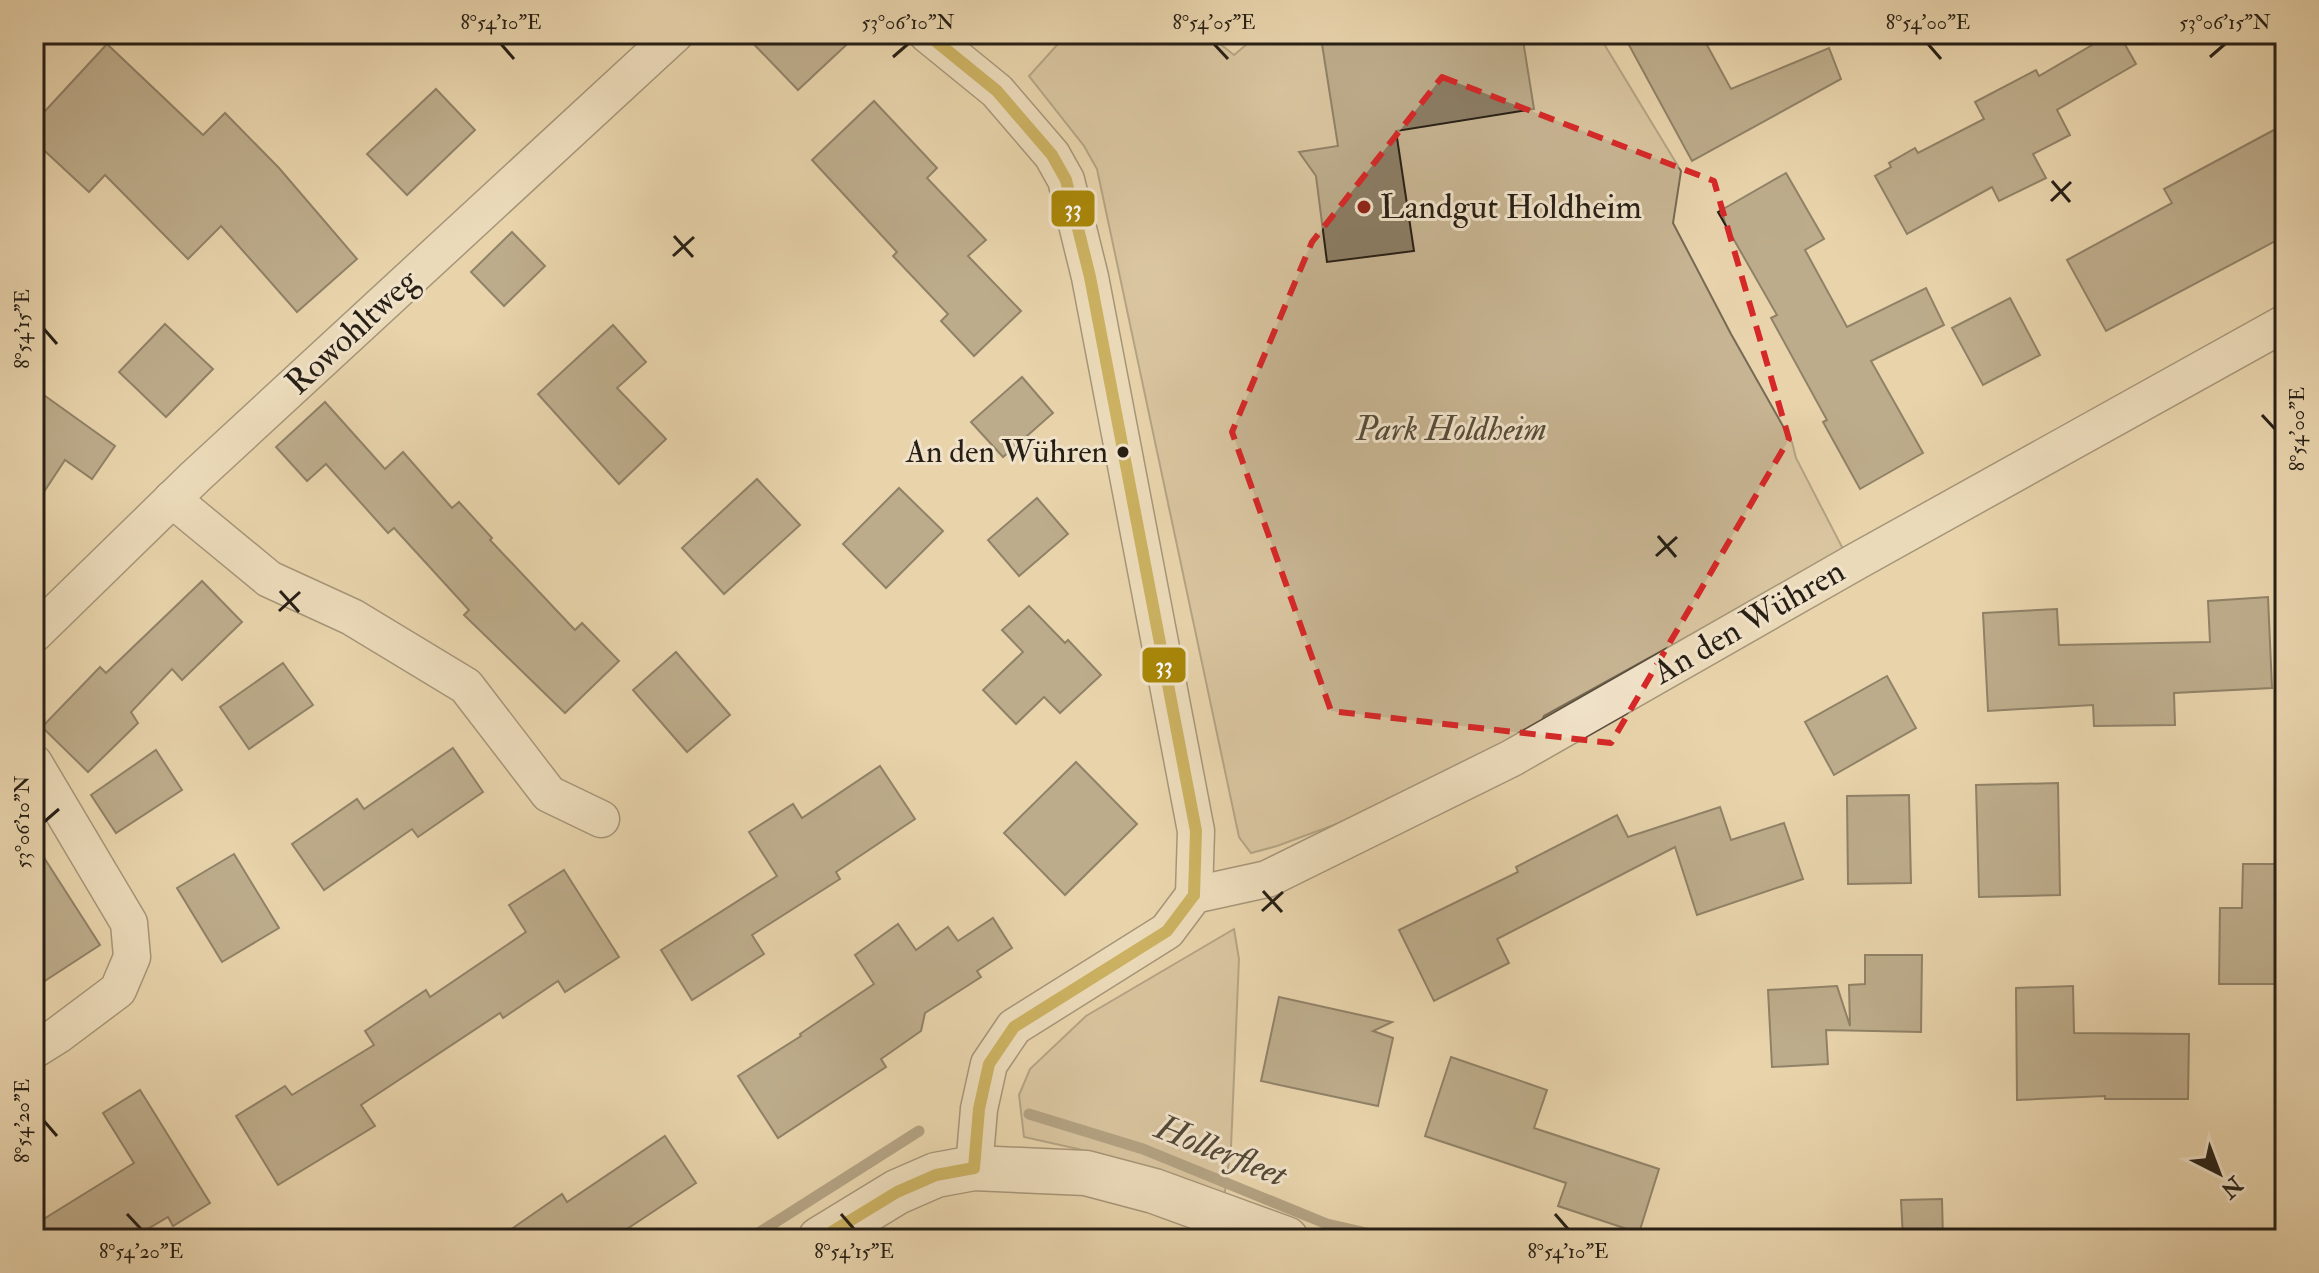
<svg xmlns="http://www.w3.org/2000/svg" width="2319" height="1273" font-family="'IM FELL Double Pica',serif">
<rect width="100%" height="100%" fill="#e8d3ac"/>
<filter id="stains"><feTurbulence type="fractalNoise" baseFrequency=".0025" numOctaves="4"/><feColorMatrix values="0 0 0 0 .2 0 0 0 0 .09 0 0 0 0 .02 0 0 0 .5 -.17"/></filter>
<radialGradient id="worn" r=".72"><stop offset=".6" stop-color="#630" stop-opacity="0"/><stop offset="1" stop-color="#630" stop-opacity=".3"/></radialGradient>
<g fill="#c7b492" stroke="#776a54" stroke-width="2">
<path d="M 1067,34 L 1208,34 L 1234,55 L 1259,34 L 1598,34 L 1681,171 L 1673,223 L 1731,334 L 1792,442 L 1796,458 L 1844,551 L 1705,638 L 1696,632 L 1544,716 L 1536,736 L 1442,785 L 1277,846 L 1251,853 L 1239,837 L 1097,169 L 1084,146 L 1029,76 Z"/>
<path d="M 1234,929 L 1239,959 L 1231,1147 L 1224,1199 L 1078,1149 L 1024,1137 L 1019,1095 L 1030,1069 L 1086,1016 Z"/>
</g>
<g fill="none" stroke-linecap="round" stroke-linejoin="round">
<g stroke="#736651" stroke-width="11">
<path d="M 1029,1114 L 1143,1149 L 1327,1224 L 1393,1239"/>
<path d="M 749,1239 L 919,1131"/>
</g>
</g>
<g fill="#8b7d64" stroke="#271f15" stroke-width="2">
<path d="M 744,34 L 858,34 L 798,90 Z"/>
<path d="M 1384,34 L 1522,34 L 1534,109 L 1396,131 L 1414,251 L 1327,262 L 1316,176 L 1299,152 L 1338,146 L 1322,44 Z"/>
<path d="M 1623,34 L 1701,34 L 1731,89 L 1829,48 L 1841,79 L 1692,161 Z"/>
<path d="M 2111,34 L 2119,34 L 2136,64 L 2057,110 L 2070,135 L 2033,154 L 2046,178 L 1999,201 L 1992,187 L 1907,234 L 1875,176 L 1891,167 L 1889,163 L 1915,148 L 1918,153 L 1984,119 L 1975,102 L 2036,70 L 2039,76 Z"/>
<path d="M 107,44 L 203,135 L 225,113 L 279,168 L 357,259 L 297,312 L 221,226 L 188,259 L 105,175 L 89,192 L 34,141 L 34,123 Z"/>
<path d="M 436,89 L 475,130 L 407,195 L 367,154 Z"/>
<path d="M 874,101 L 937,168 L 927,178 L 986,240 L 968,256 L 1021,311 L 974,356 L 941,321 L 948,314 L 893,256 L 897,252 L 812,160 Z"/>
<path d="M 2285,124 L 2285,236 L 2106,331 L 2067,260 L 2172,203 L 2164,189 Z"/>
<path d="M 1786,173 L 1824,239 L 1805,250 L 1847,327 L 1926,288 L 1944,325 L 1871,361 L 1923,453 L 1860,489 L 1823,422 L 1827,420 L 1771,318 L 1777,315 L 1718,212 Z"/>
<path d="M 512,232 L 545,266 L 504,306 L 471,272 Z"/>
<path d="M 2010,298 L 2040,355 L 1983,385 L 1952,328 Z"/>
<path d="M 165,324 L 213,369 L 166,417 L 119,372 Z"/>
<path d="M 613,325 L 646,362 L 617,388 L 666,439 L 619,484 L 538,394 Z"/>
<path d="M 1022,377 L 1053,413 L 1003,457 L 971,422 Z"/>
<path d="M 34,388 L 115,446 L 92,479 L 65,460 L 34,507 Z"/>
<path d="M 325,402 L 385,469 L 403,452 L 452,508 L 459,502 L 492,538 L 490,540 L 575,630 L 582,623 L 619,661 L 565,713 L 464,615 L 469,610 L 394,528 L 388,533 L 326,464 L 307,481 L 276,447 Z"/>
<path d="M 757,479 L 800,525 L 724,594 L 682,548 Z"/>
<path d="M 899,488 L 943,531 L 886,588 L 843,544 Z"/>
<path d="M 1037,498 L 1068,534 L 1019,576 L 988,540 Z"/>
<path d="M 202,581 L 242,622 L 182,680 L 172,669 L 131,712 L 138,723 L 88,772 L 42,727 L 100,667 L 106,673 Z"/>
<path d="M 2268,597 L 2272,688 L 2174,693 L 2175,725 L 2094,726 L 2093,705 L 1988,711 L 1983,613 L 2057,609 L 2059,645 L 2210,642 L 2208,601 Z"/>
<path d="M 1029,606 L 1065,643 L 1068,640 L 1101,675 L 1060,713 L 1044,697 L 1016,724 L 983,690 L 1023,652 L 1002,630 Z"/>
<path d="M 676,652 L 730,715 L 687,752 L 633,690 Z"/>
<path d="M 283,663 L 313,705 L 249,749 L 220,707 Z"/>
<path d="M 1887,676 L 1916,728 L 1834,775 L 1805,722 Z"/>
<path d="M 453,748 L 483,792 L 418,837 L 412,829 L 324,890 L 292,844 L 357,799 L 364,809 Z"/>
<path d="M 156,750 L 182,790 L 116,833 L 91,795 Z"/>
<path d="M 1076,762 L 1137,824 L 1065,895 L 1004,833 Z"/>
<path d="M 880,766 L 915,819 L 836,872 L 840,879 L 752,935 L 764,954 L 692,1000 L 661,950 L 777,876 L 749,832 L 793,804 L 802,818 Z"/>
<path d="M 2058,783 L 2060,895 L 1979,897 L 1976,785 Z"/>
<path d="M 1909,795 L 1911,883 L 1848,884 L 1847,796 Z"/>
<path d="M 1720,807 L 1731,840 L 1784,823 L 1803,879 L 1697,915 L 1675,847 L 1497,939 L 1509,963 L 1434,1001 L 1399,930 L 1518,872 L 1516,867 L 1617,815 L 1628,837 Z"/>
<path d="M 34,842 L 100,945 L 34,988 Z"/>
<path d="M 234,854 L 279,928 L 222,962 L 177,888 Z"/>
<path d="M 2243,864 L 2285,864 L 2285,966 L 2277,966 L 2276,984 L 2219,984 L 2220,908 L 2242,908 Z"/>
<path d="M 564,870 L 619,957 L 565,992 L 558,981 L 503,1018 L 500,1013 L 361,1105 L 375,1126 L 278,1185 L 236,1116 L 285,1086 L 292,1095 L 374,1045 L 365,1031 L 426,990 L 430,997 L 526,932 L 509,905 Z"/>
<path d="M 993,918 L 1012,948 L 977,971 L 981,977 L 925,1013 L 921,1031 L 881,1059 L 886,1067 L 778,1138 L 738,1076 L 801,1036 L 800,1034 L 874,984 L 855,955 L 898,924 L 916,950 L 948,927 L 958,941 Z"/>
<path d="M 1865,955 L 1922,955 L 1921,1032 L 1826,1030 L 1828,1064 L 1772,1067 L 1768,990 L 1837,986 L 1850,1026 L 1849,985 L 1865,984 Z"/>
<path d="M 2073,986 L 2074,1033 L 2189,1034 L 2188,1099 L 2105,1099 L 2105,1096 L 2017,1100 L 2016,988 Z"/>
<path d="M 1279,997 L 1392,1022 L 1373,1031 L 1393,1038 L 1378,1106 L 1261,1081 Z"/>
<path d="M 1451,1057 L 1547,1090 L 1534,1128 L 1659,1169 L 1639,1233 L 1558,1206 L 1566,1183 L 1425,1136 Z"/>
<path d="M 140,1090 L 210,1203 L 173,1226 L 168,1217 L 131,1239 L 34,1239 L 34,1225 L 134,1163 L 103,1113 Z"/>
<path d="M 665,1136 L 696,1183 L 612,1239 L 497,1239 L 562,1194 L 567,1202 Z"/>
<path d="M 1942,1199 L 1943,1239 L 1903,1239 L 1901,1200 Z"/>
</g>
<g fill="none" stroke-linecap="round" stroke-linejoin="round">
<g stroke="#574c3b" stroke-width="39">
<g id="minor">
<path d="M 927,34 L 997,91 L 1052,155 L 1066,180 L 1090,277 L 1196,831 L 1194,895"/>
<path d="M 172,499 L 269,579 L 352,617 L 466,686 L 549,794 L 601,819"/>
<path d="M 34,634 L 195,477 L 675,34"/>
<path d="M 34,763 L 129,923 L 132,957 L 118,990 L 58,1035 L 34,1050"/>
<path d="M 974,1168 L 979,1109 L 989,1064 L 1014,1027 L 1167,931 L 1194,895 L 1267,879 L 1512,758 L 1857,561 L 2285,323"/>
</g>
</g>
<g stroke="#574c3b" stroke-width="47">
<path id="tertiary" d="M 820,1239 L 897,1192 L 936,1175 L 974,1168 L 1086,1173 L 1154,1191 L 1286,1239"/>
</g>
<use href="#minor" stroke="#f0e2c9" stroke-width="36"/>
<use href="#tertiary" stroke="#f0e2c9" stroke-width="44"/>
<g stroke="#f0e2c9" stroke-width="18">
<g id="bus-1">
<path d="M 927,34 L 997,91 L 1052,155 L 1066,180 L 1090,277 L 1196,831 L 1194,895"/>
<path d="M 974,1168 L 979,1109 L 989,1064 L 1014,1027 L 1167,931 L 1194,895"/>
<path d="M 820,1239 L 897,1192 L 936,1175 L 974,1168"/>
</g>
</g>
<use href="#bus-1" stroke="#a98708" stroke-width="12"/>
</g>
<path d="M0 0H2319V1273H0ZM 1442,77 L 1714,181 L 1789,439 L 1611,743 L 1331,711 L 1232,432 L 1312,242 Z" fill="#e8d3ac" fill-opacity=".55" fill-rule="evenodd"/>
<path fill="none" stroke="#d62828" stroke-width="6" stroke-dasharray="16 10" stroke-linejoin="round" d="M 1442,77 L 1714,181 L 1789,439 L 1611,743 L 1331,711 L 1232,432 L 1312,242 Z"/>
<path fill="none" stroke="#271f15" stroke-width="3" d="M 501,44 L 514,59M 1214,44 L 1228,59M 1928,44 L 1941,59M 893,57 L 908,44M 2210,57 L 2225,44M 2052,181 L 2070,202M 2051,201 L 2071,182M 674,236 L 693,257M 673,256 L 694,237M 44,329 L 57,344M 2262,415 L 2275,429M 1658,536 L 1676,557M 1656,556 L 1677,537M 280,591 L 299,612M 279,611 L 300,592M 44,822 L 59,809M 1263,891 L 1282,912M 1262,911 L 1283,892M 44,1121 L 57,1136M 127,1214 L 141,1229M 841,1214 L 854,1229M 1555,1214 L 1568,1229"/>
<circle fill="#8f2418" stroke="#f0e2c9" stroke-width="3" cx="1364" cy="207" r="8"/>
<circle fill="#271f15" stroke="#f0e2c9" stroke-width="3" cx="1123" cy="452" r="7"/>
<g text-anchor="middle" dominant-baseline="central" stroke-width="6" stroke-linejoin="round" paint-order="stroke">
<g font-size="32" fill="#271f15" stroke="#f0e2c9" text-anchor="end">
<text x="1108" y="452">An den Wühren</text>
</g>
<g font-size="34" fill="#271f15" stroke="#f0e2c9" text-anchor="start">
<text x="1380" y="207">Landgut Holdheim</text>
</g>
<g font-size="34" fill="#271f15" stroke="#f0e2c9">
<text transform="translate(352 332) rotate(-43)">Rowohltweg</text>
<text transform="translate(1749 622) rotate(-30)">An den Wühren</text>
</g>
<g font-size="34" font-style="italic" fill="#574c3a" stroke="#f0e2c9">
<text x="1451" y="429">Park Holdheim</text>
</g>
<g font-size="36" font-style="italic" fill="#534938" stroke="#f0e2c9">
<text transform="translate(1221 1151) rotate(22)">Hollerfleet</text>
</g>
</g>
<g stroke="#f0e2c9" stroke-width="3">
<rect x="1050" y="189" width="46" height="39" rx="8" fill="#a98708"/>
<rect x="1141" y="646" width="46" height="38" rx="8" fill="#a98708"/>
</g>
<g font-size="22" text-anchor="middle" font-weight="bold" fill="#fff">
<text x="1073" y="216">33</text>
<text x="1164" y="673">33</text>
</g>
<rect width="2319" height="1273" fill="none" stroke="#e8d3ac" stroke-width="88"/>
<g transform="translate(2219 1173) rotate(138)" stroke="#f0e2c9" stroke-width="6" paint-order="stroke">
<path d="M0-6L14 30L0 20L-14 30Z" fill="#271f15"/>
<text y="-12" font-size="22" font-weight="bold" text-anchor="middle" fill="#271f15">N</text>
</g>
<rect x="44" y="44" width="2231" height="1185" fill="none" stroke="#271f15" stroke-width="3"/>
<g font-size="20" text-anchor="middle" fill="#271f15">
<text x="501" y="29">8°54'10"E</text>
<text x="908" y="29">53°06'10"N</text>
<text x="1214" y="29">8°54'05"E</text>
<text x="1928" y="29">8°54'00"E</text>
<text x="2225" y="29">53°06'15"N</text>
<text transform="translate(22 329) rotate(-90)" y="7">8°54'15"E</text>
<text transform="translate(2297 429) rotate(-90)" y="7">8°54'00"E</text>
<text transform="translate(22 822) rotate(-90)" y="7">53°06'10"N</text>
<text transform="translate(22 1121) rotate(-90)" y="7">8°54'20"E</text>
<text x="141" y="1258">8°54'20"E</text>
<text x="854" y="1258">8°54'15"E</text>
<text x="1568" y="1258">8°54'10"E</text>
</g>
<rect width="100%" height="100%" filter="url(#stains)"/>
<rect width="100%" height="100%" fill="url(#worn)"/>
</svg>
